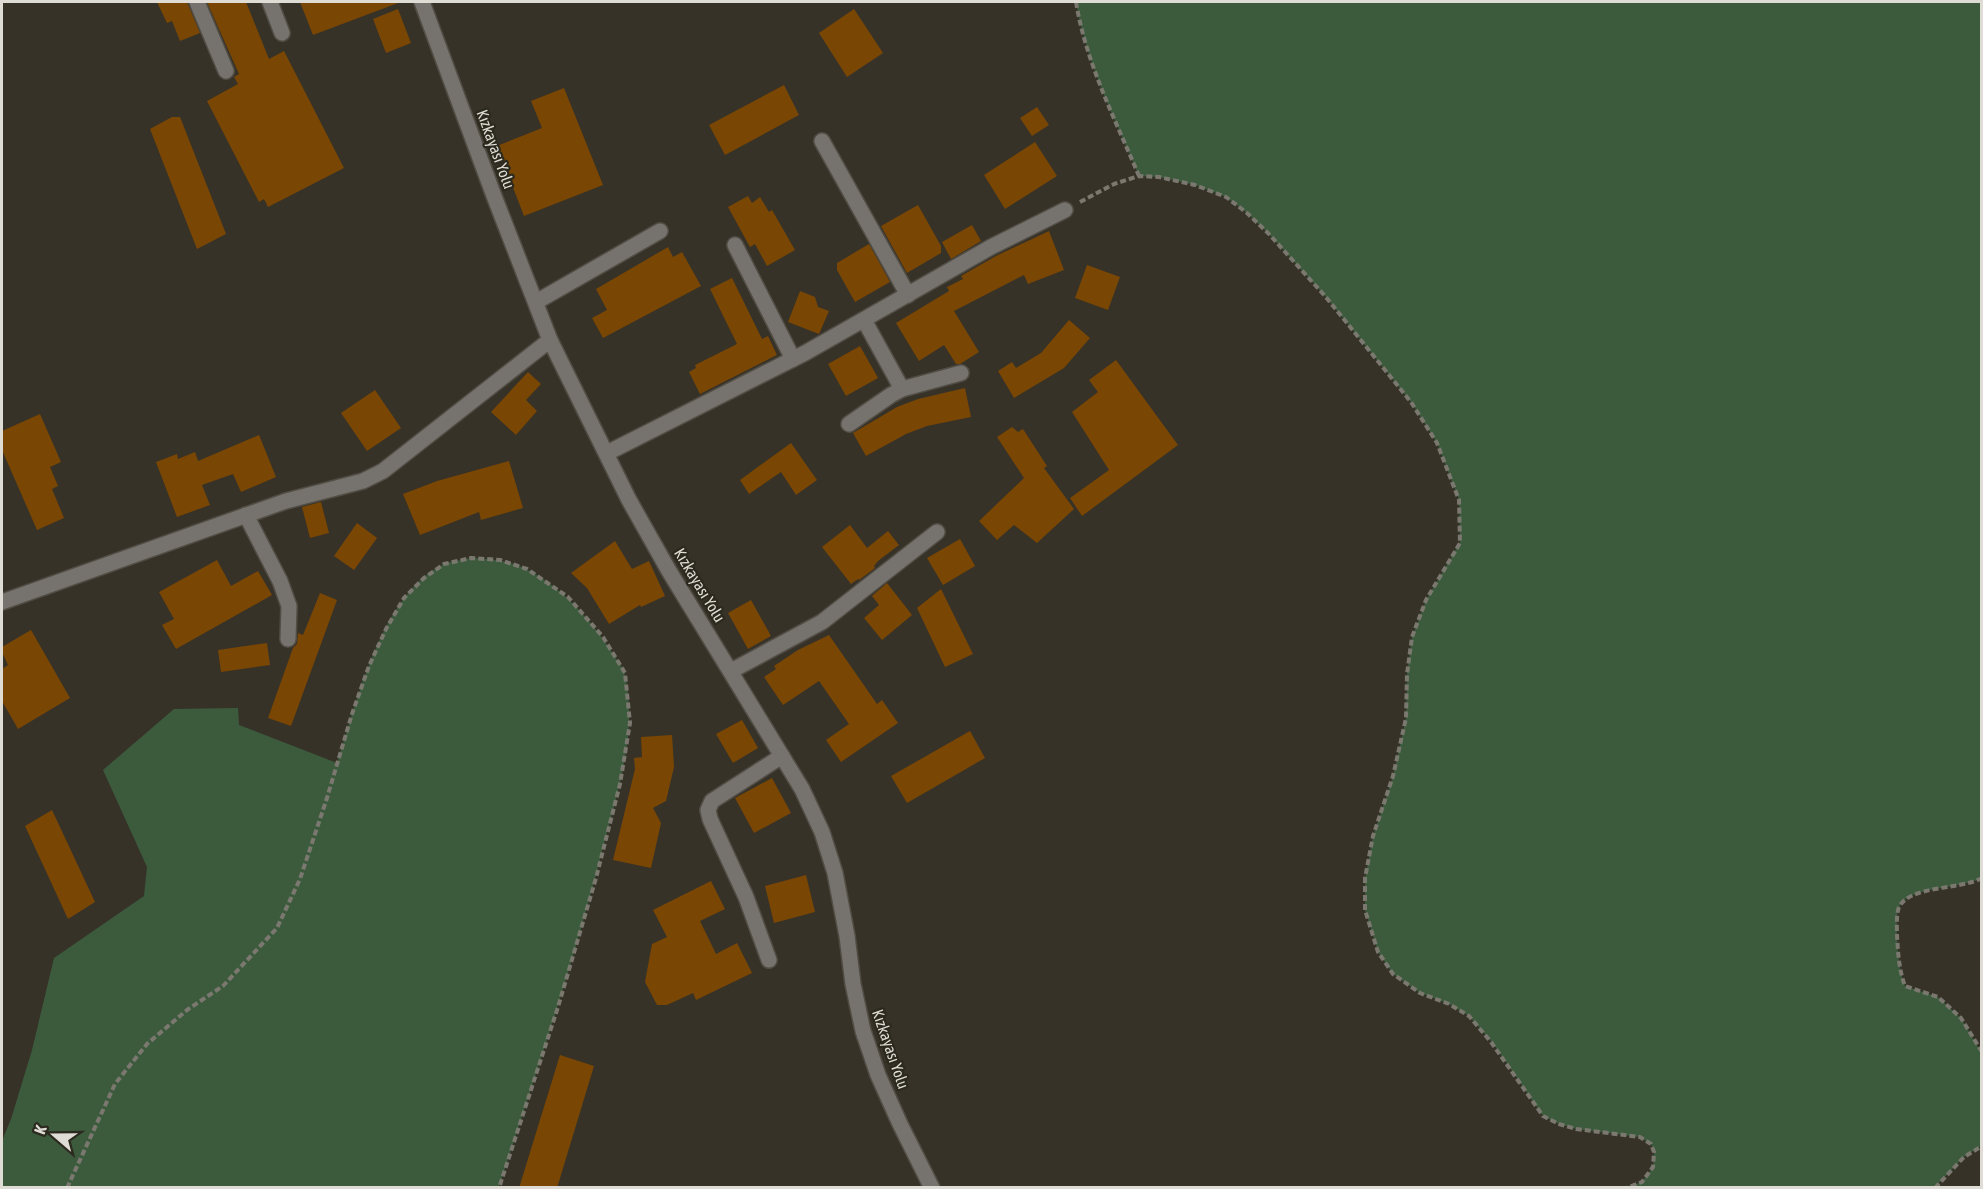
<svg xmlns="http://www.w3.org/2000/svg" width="1983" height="1189" font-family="'Asap Condensed',sans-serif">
<rect width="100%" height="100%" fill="#363228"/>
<g fill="#3c5b3d">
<path d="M 1076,2 L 1981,2 L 1981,878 C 1961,890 1910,885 1899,907 C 1896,915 1897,927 1897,935 C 1898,953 1899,970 1905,986 L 1938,997 L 1961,1018 L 1981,1052 L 1981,1146 L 1964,1157 L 1935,1187 L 1626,1187 L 1642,1182 L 1653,1167 L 1654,1152 L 1651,1144 L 1639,1137 L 1576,1129 L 1559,1124 L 1543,1116 L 1492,1042 L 1469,1016 L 1449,1004 L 1420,993 L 1393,974 L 1378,952 L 1365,910 L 1365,878 L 1373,836 L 1393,776 L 1406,718 L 1407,674 L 1412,637 L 1426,600 L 1460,542 L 1459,500 L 1437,443 L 1411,402 L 1325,296 L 1268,233 L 1247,213 L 1226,197 L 1195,185 L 1159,177 L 1139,176 C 1115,119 1086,63 1076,2 Z"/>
<path d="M 471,558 C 490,559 511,560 528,570 C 564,589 592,621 614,655 C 618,661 624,668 625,675 C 638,731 618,791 604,844 C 575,960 536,1074 499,1187 L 2,1187 L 2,1141 L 11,1119 L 32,1050 L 54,958 L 144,896 L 147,867 L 103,770 L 174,709 L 238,708 L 239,725 L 337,763 C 356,704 382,592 444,564 C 452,561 462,560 471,558 Z"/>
</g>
<g fill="#7a4603">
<path d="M 157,2 L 187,2 L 200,33 L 180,41 L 172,21 L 167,23 Z"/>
<path d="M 207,2 L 246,2 L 269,59 L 284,51 L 344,168 L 268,207 L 264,199 L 259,202 L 207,101 L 238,84 L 234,77 L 239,74 Z"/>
<path d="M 300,2 L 398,2 L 398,3 L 313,35 Z"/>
<path d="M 398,9 L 411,43 L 386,53 L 373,19 Z"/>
<path d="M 854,9 L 883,53 L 847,77 L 819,33 Z"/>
<path d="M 784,85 L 799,115 L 725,155 L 709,125 Z"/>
<path d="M 564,88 L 603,185 L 524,216 L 497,146 L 542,128 L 531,101 Z"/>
<path d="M 1037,107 L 1049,125 L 1032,136 L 1020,118 Z"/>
<path d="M 172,117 L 180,117 L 226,234 L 197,249 L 150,129 Z"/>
<path d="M 1035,142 L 1057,176 L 1005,209 L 984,175 Z"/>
<path d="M 748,196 L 752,203 L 760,197 L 769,212 L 772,210 L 795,250 L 767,266 L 755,244 L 750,247 L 728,207 Z"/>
<path d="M 918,205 L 941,246 L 941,253 L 907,273 L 881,226 Z"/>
<path d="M 972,225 L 981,241 L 951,259 L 942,242 Z"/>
<path d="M 1049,231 L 1064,270 L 1028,284 L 1024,275 L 954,311 L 979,352 L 960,364 L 956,364 L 944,345 L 919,361 L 896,323 L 949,291 L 947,287 L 963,279 L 961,276 L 996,256 Z"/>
<path d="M 869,244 L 890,282 L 855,302 L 837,270 L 837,263 Z"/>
<path d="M 668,247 L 673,257 L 682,252 L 701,286 L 603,338 L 592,318 L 607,310 L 596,289 Z"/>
<path d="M 1087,265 L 1120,277 L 1108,310 L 1075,298 Z"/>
<path d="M 732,278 L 762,339 L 768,336 L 777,355 L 700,394 L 689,372 L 696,368 L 695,365 L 737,344 L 710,289 Z"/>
<path d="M 800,291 L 815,297 L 818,307 L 829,311 L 819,334 L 788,322 Z"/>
<path d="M 1069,320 L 1090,338 L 1064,368 L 1014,398 L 998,371 L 1012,362 L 1016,368 L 1041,353 Z"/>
<path d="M 860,346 L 878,378 L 846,396 L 828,364 Z"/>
<path d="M 1116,360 L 1178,445 L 1082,516 L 1070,498 L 1109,470 L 1072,412 L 1098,392 L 1089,380 Z"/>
<path d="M 528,372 L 541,384 L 526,400 L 537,411 L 516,435 L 491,412 Z"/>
<path d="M 965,388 L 971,417 L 927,426 L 906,434 L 866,456 L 853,433 L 897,407 L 918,399 Z"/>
<path d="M 375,390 L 401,428 L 367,451 L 341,413 Z"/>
<path d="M 40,414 L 61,462 L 50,467 L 58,486 L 52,489 L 64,518 L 37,530 L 2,450 L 2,431 Z"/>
<path d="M 1012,427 L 1018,432 L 1023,429 L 1047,466 L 1044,468 L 1074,509 L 1037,543 L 1014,525 L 997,540 L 979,521 L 1024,478 L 997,437 Z"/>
<path d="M 259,435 L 276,477 L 241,492 L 233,474 L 202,485 L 210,505 L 177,517 L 156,462 L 177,454 L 178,459 L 195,452 L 198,461 Z"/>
<path d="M 791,443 L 817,480 L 796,495 L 781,472 L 749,494 L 740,480 Z"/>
<path d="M 509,461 L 523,508 L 481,520 L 479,512 L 420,535 L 403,494 L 437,481 Z"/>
<path d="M 321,502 L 329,533 L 310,538 L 302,507 Z"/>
<path d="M 357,523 L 377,538 L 354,570 L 334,556 Z"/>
<path d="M 850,525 L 867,548 L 888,531 L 899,545 L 878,561 L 874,566 L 875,568 L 859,580 L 858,579 L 851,584 L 822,547 Z"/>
<path d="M 960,539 L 975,566 L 943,585 L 927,558 Z"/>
<path d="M 615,541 L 632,569 L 649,561 L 665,596 L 641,607 L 640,605 L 609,624 L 587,588 L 571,573 Z"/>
<path d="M 217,560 L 231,586 L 258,571 L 272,595 L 176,649 L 162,625 L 174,619 L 159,592 Z"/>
<path d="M 887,583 L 912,615 L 882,640 L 864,618 L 879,605 L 872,596 Z"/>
<path d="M 941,589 L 973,654 L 945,667 L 917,608 Z"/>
<path d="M 320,593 L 337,600 L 291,726 L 268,718 L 293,648 L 297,644 L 298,633 L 303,635 Z"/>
<path d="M 751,600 L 771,636 L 748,649 L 728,613 Z"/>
<path d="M 31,630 L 70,698 L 18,729 L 2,701 L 2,669 L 8,665 L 2,652 L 2,647 Z"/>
<path d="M 829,635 L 877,704 L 882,700 L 898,723 L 841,762 L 826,740 L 849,724 L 819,681 L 783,705 L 764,677 L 776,669 L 774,666 L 798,650 Z"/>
<path d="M 267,643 L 270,665 L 221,672 L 218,650 Z"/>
<path d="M 742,720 L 758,748 L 733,763 L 716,734 Z"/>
<path d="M 970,731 L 985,758 L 907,803 L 891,776 Z"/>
<path d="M 672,735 L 674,767 L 666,801 L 653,808 L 661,823 L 651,868 L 613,860 L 635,769 L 634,758 L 642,757 L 641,737 Z"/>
<path d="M 772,778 L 791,813 L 754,833 L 735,798 Z"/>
<path d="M 52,810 L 95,902 L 68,919 L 25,826 Z"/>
<path d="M 806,875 L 815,912 L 774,923 L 765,886 Z"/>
<path d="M 711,881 L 725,909 L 700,921 L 716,954 L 737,943 L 752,973 L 696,1000 L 693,993 L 667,1005 L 657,1005 L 645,982 L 652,944 L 667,937 L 653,910 Z"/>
<path d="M 560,1055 L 594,1066 L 557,1188 L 519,1188 Z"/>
</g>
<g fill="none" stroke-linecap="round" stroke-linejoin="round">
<g stroke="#514d44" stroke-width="18">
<g id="minor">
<path d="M 197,2 L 226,71"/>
<path d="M 270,2 L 282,33"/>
<path d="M 422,2 L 494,196 L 550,340 L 629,500 L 669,571 L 802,789 L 822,832 L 835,873 L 847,936 L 853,984 L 863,1031 L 878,1075 L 900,1124 L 932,1188"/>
<path d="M 822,141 L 908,295"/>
<path d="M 735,245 L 793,359"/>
<path d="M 536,302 L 660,231"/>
<path d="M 864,320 L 902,389"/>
<path d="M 849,424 L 891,395 L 902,389 L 961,373"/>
<path d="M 607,453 L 805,353 L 991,247 L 1065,210"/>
<path d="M 246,515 L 280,581 L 289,606 L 288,639"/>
<path d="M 2,602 L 286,501 L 363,481 L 383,471 L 550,340"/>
<path d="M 731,671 L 822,622 L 937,532"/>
<path d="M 769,960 L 746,897 L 710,819 L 708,810 L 712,801 L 782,756"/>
</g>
</g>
<g stroke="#7b7870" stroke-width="4" stroke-dasharray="6 3" stroke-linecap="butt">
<path d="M 1076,2 C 1086,63 1115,119 1139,176"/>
<path d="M 1080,202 L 1114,184 L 1139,176 L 1159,177 L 1195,185 L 1226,197 L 1247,213 L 1268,233 L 1325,296 L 1411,402 L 1437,443 L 1459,500 L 1460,543 L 1426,600 L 1412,637 L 1407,674 L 1406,718 L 1393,776 L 1373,836 L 1365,878 L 1365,910 L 1378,952 L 1393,974 L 1420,993 L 1449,1004 L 1469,1016 L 1491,1042 L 1543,1116 L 1559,1124 L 1576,1129 L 1640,1137 L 1651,1144 L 1654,1152 L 1653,1167 L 1642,1182 L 1626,1188"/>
<path d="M 1982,878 C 1961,890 1910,885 1899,907 C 1896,915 1897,927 1897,935 C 1898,953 1899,970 1905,986 L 1938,997 L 1961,1018 L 1982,1052"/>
<path d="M 67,1188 L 115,1084 L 147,1044 L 187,1010 L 223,986 L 277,928 L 300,879 L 327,798 L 352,714 L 369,666 L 386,629 L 404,598 L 424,578 L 444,564 L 471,558 L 500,560 L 527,569 L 568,597 L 603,637 L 625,673 L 630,723 L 620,784 L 596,878 L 558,1007 L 499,1188"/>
<path d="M 1935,1188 L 1964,1157 L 1982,1146"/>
</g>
<use href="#minor" stroke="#76726e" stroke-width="15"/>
</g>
<g text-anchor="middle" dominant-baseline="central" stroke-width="4.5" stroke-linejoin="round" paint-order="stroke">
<g font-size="16" fill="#dedcd5" stroke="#2c291e">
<text transform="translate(496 149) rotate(70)">Kızkayası Yolu</text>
<text transform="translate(700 585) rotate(59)">Kızkayası Yolu</text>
<text transform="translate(891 1049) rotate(71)">Kızkayası Yolu</text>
</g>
</g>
<rect width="1983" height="1189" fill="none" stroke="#dedcd5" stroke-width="6"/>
<g transform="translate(54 1135) rotate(290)" stroke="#2c291e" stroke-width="4.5" paint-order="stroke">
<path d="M0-4.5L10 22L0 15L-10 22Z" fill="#dedcd5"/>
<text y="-9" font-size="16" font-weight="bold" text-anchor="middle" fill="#dedcd5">K</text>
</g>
</svg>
